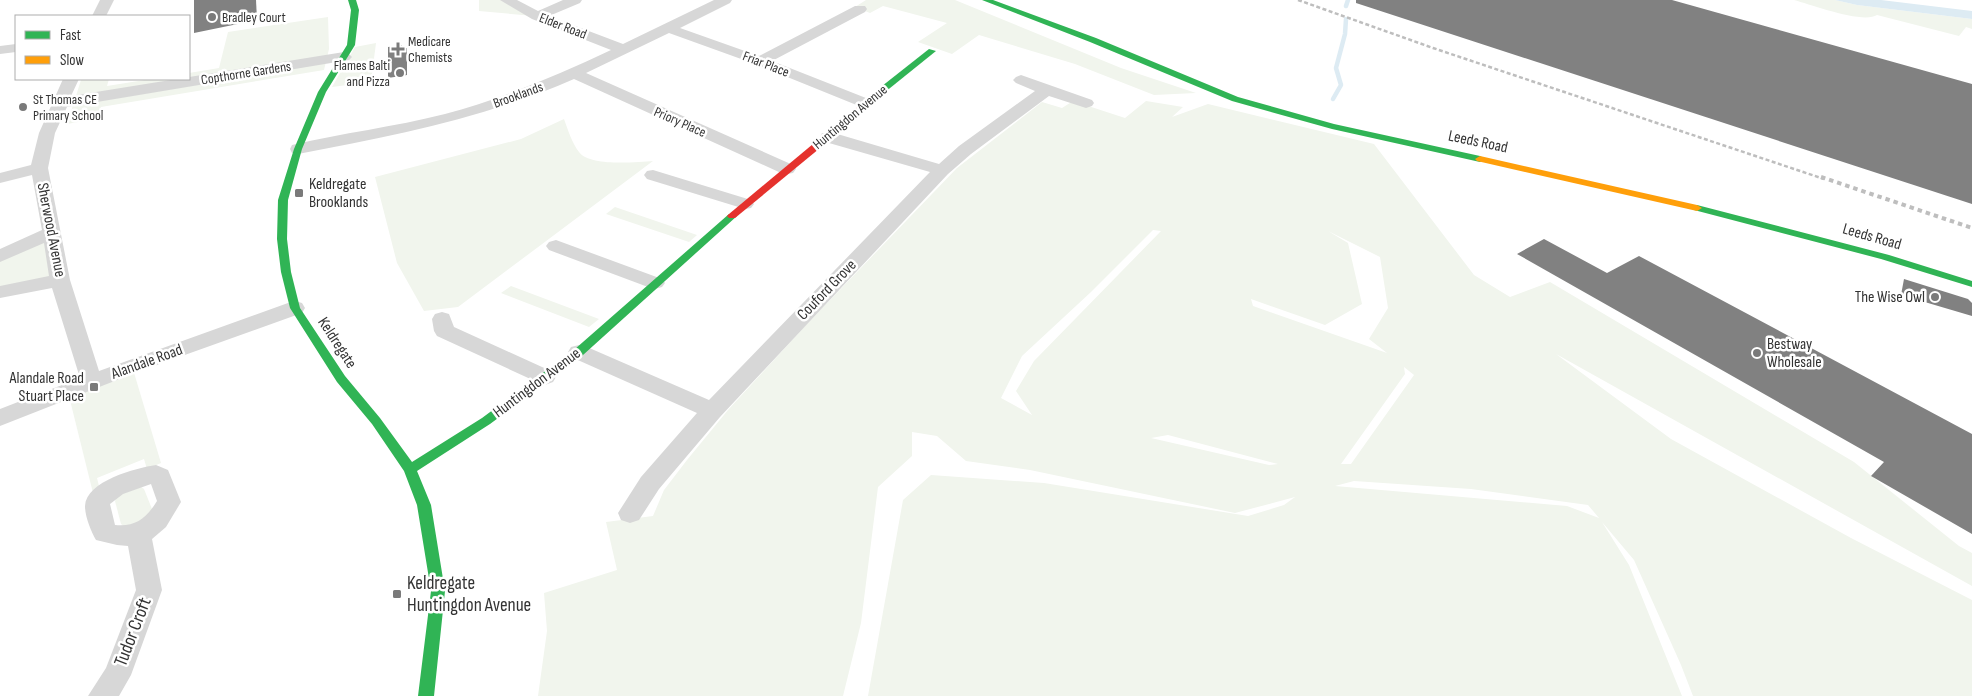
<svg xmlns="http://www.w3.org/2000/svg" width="1972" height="696" font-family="'Sofia Sans Condensed',sans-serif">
<rect width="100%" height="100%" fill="#fff"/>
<g fill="#f1f5ed" fill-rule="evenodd">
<path d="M 479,0 L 507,0 L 534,16 L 479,11 Z"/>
<path d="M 866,0 L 955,0 L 1121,68 L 1196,93 L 1154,95 L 1075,64 L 979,35 L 952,54 L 918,42 L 947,23 L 883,6 L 870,13 L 855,7 Z"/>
<path d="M 1794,0 L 1835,0 L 1857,5 L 1972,19 L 1972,29 L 1966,27 L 1959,36 L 1877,15 C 1863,24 1812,5 1794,0 Z"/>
<path d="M 328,17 L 329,49 L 324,70 L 101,107 L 100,118 L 67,124 L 81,80 L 109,79 L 107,86 L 151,79 L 189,79 L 189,73 L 219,68 L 228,32 Z"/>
<path d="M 376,43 L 371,82 L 332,87 L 355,47 Z"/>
<path d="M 1073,101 L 1125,118 L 1146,101 L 1183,107 L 1172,117 L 1208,104 L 1374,144 L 1474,275 L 1510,297 L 1550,282 L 1854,462 L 1959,546 L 1972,553 L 1972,586 L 1556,354 L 1671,439 L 1851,538 L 1972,600 L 1972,696 L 1693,696 L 1681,665 L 1634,560 L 1602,522 L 1629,565 L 1682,696 L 868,696 L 903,500 L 931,475 L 1044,483 L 1248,516 L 1284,505 L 1295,497 L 1235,513 L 1030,470 L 966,461 L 937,436 L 912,432 L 912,456 L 878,487 L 861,623 L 843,696 L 538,696 L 547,631 L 544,593 L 617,570 L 606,522 L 653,516 L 664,490 L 687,460 L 728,410 L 807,324 L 957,168 L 1042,102 L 1062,108 ZM 1153,230 L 1161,231 L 1034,361 L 1016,391 L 1032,415 L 1001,398 L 1022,356 L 1091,292 ZM 1328,231 L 1380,257 L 1388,308 L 1369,339 L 1387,353 L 1253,306 L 1251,299 L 1325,325 L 1362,304 L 1348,243 ZM 1404,367 L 1414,375 L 1351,464 L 1341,464 L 1405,374 ZM 1168,435 L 1278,464 L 1269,465 L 1151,438 ZM 1354,481 L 1471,489 L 1588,505 L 1599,518 L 1567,506 L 1335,486 Z"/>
<path d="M 564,119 C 568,130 572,143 579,152 C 590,167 636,162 653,161 L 458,307 L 424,311 L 397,263 L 375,177 L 521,139 Z"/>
<path d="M 615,207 L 697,235 L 689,242 L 606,214 Z"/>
<path d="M 51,233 L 60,280 L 0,292 L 0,256 Z"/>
<path d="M 511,286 L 599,319 L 589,327 L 501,293 Z"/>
<path d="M 132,366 L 161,463 L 147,469 L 144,459 L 97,478 L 100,490 L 93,493 L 68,392 Z"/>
<path d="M 138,485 L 144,489 L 152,509 L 150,517 L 127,528 L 121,524 L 115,501 L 118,494 Z"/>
</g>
<path fill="#ddebf3" d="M 1835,0 L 1881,0 L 1972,11 L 1972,19 L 1857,5 Z"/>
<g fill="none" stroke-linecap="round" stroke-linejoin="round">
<g stroke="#ddebf3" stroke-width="4.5">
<path d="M 1346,6 L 1348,0"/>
<path d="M 1333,99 L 1341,85 L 1336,68 L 1345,34 L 1346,19"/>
</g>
</g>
<g fill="#818181">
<path d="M 194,0 L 256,0 L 257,20 L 194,33 Z"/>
<path d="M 1356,0 L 1672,0 L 1972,84 L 1972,204 L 1356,3 Z"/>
<path d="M 402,45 L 402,49 L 407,48 L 407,75 L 388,78 L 388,47 Z"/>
<path d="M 1544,239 L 1607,273 L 1639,256 L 1972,434 L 1972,534 L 1871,476 L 1884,462 L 1517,254 Z"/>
<path d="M 1904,279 L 1968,299 L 1972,303 L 1972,316 L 1901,295 Z"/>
</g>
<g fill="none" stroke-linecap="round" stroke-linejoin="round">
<g fill="#d7d7d7" fill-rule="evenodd">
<path d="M 100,0 L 114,0 L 106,16 L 92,16 Z"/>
<path d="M 500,0 L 517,0 L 538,11 L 563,0 L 582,0 L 580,3 L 549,16 L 623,44 L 714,0 L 732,0 L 730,3 L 680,28 L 759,56 L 855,6 L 865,6 L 867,9 L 865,12 L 772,61 L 871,100 L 873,103 L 871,106 L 859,106 L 755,64 L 669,33 L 586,73 L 793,165 L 796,169 L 793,173 L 787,174 L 781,173 L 574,79 C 485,118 393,136 298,154 L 292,153 L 290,149 L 292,145 C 342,133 394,127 445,114 C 502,99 558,75 611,50 L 532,19 Z"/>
<path d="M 16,44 L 16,52 L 0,54 L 0,46 Z"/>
<path d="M 344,52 L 349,54 L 352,57 L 349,60 L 67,107 L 55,133 L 48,168 L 70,280 L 99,371 L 288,303 L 295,301 L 302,303 L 305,308 L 302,313 L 140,371 L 0,426 L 0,409 L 80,378 L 52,288 L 0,298 L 0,286 L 49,276 L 44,243 L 0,262 L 0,249 L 42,230 L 32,175 L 0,183 L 0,173 L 31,165 L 39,133 L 63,79 L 79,79 L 71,96 Z"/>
<path d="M 1021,75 L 1092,100 L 1094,103 L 1092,106 L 1086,108 L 1049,96 L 971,154 L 948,174 L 720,417 L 659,489 L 639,520 L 630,523 L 621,520 L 618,513 L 641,477 L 697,413 L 571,357 L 568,352 L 571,347 L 579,345 L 587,347 L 709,400 L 930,172 L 822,141 L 820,137 L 822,133 L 834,133 L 939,164 L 959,146 L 1035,91 L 1016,83 L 1013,80 L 1016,77 Z"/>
<path d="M 653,170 L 751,200 L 754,204 L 751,208 L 745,209 L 647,179 L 644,175 L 647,171 Z"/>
<path d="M 556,240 L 662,279 L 665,283 L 662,287 L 655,289 L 648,287 L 549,250 L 546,246 L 549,242 Z"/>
<path d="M 442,312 L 449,314 L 454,327 L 553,372 L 556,377 L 553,382 L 545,385 L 537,382 L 437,336 L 434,331 L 432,319 L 435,314 Z"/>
<path d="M 156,465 L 168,470 L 181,502 L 166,527 L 152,539 L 162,590 L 131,675 L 119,696 L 88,696 L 106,668 L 136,590 L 128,546 L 117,545 L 96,540 C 91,531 85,517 85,506 C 86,481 136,468 156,465 ZM 151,484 L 157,501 C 146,519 135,527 115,525 L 110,504 L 123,494 Z"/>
</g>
<g fill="#30b455" fill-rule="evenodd">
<path d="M 348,0 L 356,0 L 359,10 L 355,45 L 326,92 L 302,149 L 288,200 L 287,239 L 291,272 L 300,308 L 345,376 L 380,418 L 412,462 L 482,418 L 575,349 L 729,214 L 735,214 L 737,216 L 583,355 L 490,424 L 417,471 L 431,505 L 445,591 L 434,696 L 418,696 L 431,591 L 417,505 L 404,471 L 372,424 L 337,382 L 290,308 L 281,272 L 277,239 L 278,200 L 294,149 L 318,92 L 347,45 L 351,10 Z"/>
<path d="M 982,0 L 993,0 L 1096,38 L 1238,97 L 1334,124 L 1480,156 L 1485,159 L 1480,162 L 1332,129 L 1232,101 L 1090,42 Z"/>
<path d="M 929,49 L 936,51 L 864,109 L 858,109 L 858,105 Z"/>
<path d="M 1697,205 L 1889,255 L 1972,281 L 1972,287 L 1881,259 L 1694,210 L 1692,208 Z"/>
</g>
<path fill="#ff9f0a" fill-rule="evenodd" d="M 1480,156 L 1697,205 L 1702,208 L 1697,211 L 1477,161 L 1475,159 Z"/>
<path fill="#e5322d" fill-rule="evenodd" d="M 861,104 L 864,105 L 864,109 L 831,139 L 735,218 L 729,218 L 727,216 L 729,214 Z"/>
<path stroke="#bebebe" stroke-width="2.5" stroke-dasharray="4 2.5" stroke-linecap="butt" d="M 1298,0 L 1433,48 L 1824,179"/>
<path stroke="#bebebe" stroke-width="4" stroke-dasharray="4.5 4" stroke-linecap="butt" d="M 1821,177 L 1972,228"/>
</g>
<g fill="#7a7a7a" stroke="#fff" stroke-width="2">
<circle cx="212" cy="17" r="5"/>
<path d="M395.5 41.5h5v5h5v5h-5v5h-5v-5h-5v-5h5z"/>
<circle cx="400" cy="73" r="5"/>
<circle cx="23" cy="107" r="5"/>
<rect x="294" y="188" width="10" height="10" rx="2.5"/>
<circle cx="1935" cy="297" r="5"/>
<circle cx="1757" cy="353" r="5"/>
<rect x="89" y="382" width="10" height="10" rx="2.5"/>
<rect x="392" y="589" width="10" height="10" rx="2.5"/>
</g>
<g text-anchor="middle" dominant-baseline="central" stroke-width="5" stroke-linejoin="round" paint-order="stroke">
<g font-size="14" fill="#333" stroke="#fff" text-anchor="start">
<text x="222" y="17">Bradley Court</text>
<text x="408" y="41">Medicare<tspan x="408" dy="16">Chemists</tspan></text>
<text x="390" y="65" text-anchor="end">Flames Balti<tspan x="390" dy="16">and Pizza</tspan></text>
<text x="33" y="99">St Thomas CE<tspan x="33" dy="16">Primary School</tspan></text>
</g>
<g font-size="14" fill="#333" stroke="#fff">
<text transform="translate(563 26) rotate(21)">Elder Road</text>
<text transform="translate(766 64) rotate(21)">Friar Place</text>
<text transform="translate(246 73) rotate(-9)">Copthorne Gardens</text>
<text transform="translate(518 95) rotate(-20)">Brooklands</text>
<text transform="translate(850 117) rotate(-40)">Huntingdon Avenue</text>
<text transform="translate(680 122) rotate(24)">Priory Place</text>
</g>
<g font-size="16" fill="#333" stroke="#fff">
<text transform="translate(1478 142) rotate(12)">Leeds Road</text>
<text transform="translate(51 230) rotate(79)">Sherwood Avenue</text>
<text transform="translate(1872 237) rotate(16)">Leeds Road</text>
<text transform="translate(827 290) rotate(-46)">Couford Grove</text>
<text transform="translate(337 343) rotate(57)">Keldregate</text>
<text transform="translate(147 362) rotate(-20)">Alandale Road</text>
<text transform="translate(537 383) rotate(-37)">Huntingdon Avenue</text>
</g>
<g font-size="16" fill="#333" stroke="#fff" text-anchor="start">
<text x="309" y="184">Keldregate<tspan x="309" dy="18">Brooklands</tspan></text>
<text x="1925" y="297" text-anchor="end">The Wise Owl</text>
<text x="1767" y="344">Bestway<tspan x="1767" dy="18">Wholesale</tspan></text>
<text x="84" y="378" text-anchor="end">Alandale Road<tspan x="84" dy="18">Stuart Place</tspan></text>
</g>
<g font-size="19" fill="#333" stroke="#fff" text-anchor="start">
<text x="407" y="583">Keldregate<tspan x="407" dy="22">Huntingdon Avenue</tspan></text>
</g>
<g font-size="19" fill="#333" stroke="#fff">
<text transform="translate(133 632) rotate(-69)">Tudor Croft</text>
</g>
</g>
<rect x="15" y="15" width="175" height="65" fill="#ffffff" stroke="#adadad"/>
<rect x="25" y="31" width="25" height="8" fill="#30b455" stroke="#adadad"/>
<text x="60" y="40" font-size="15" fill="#333333">Fast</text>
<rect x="25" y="56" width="25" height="8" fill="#ff9f0a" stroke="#adadad"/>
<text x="60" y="65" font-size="15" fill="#333333">Slow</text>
</svg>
